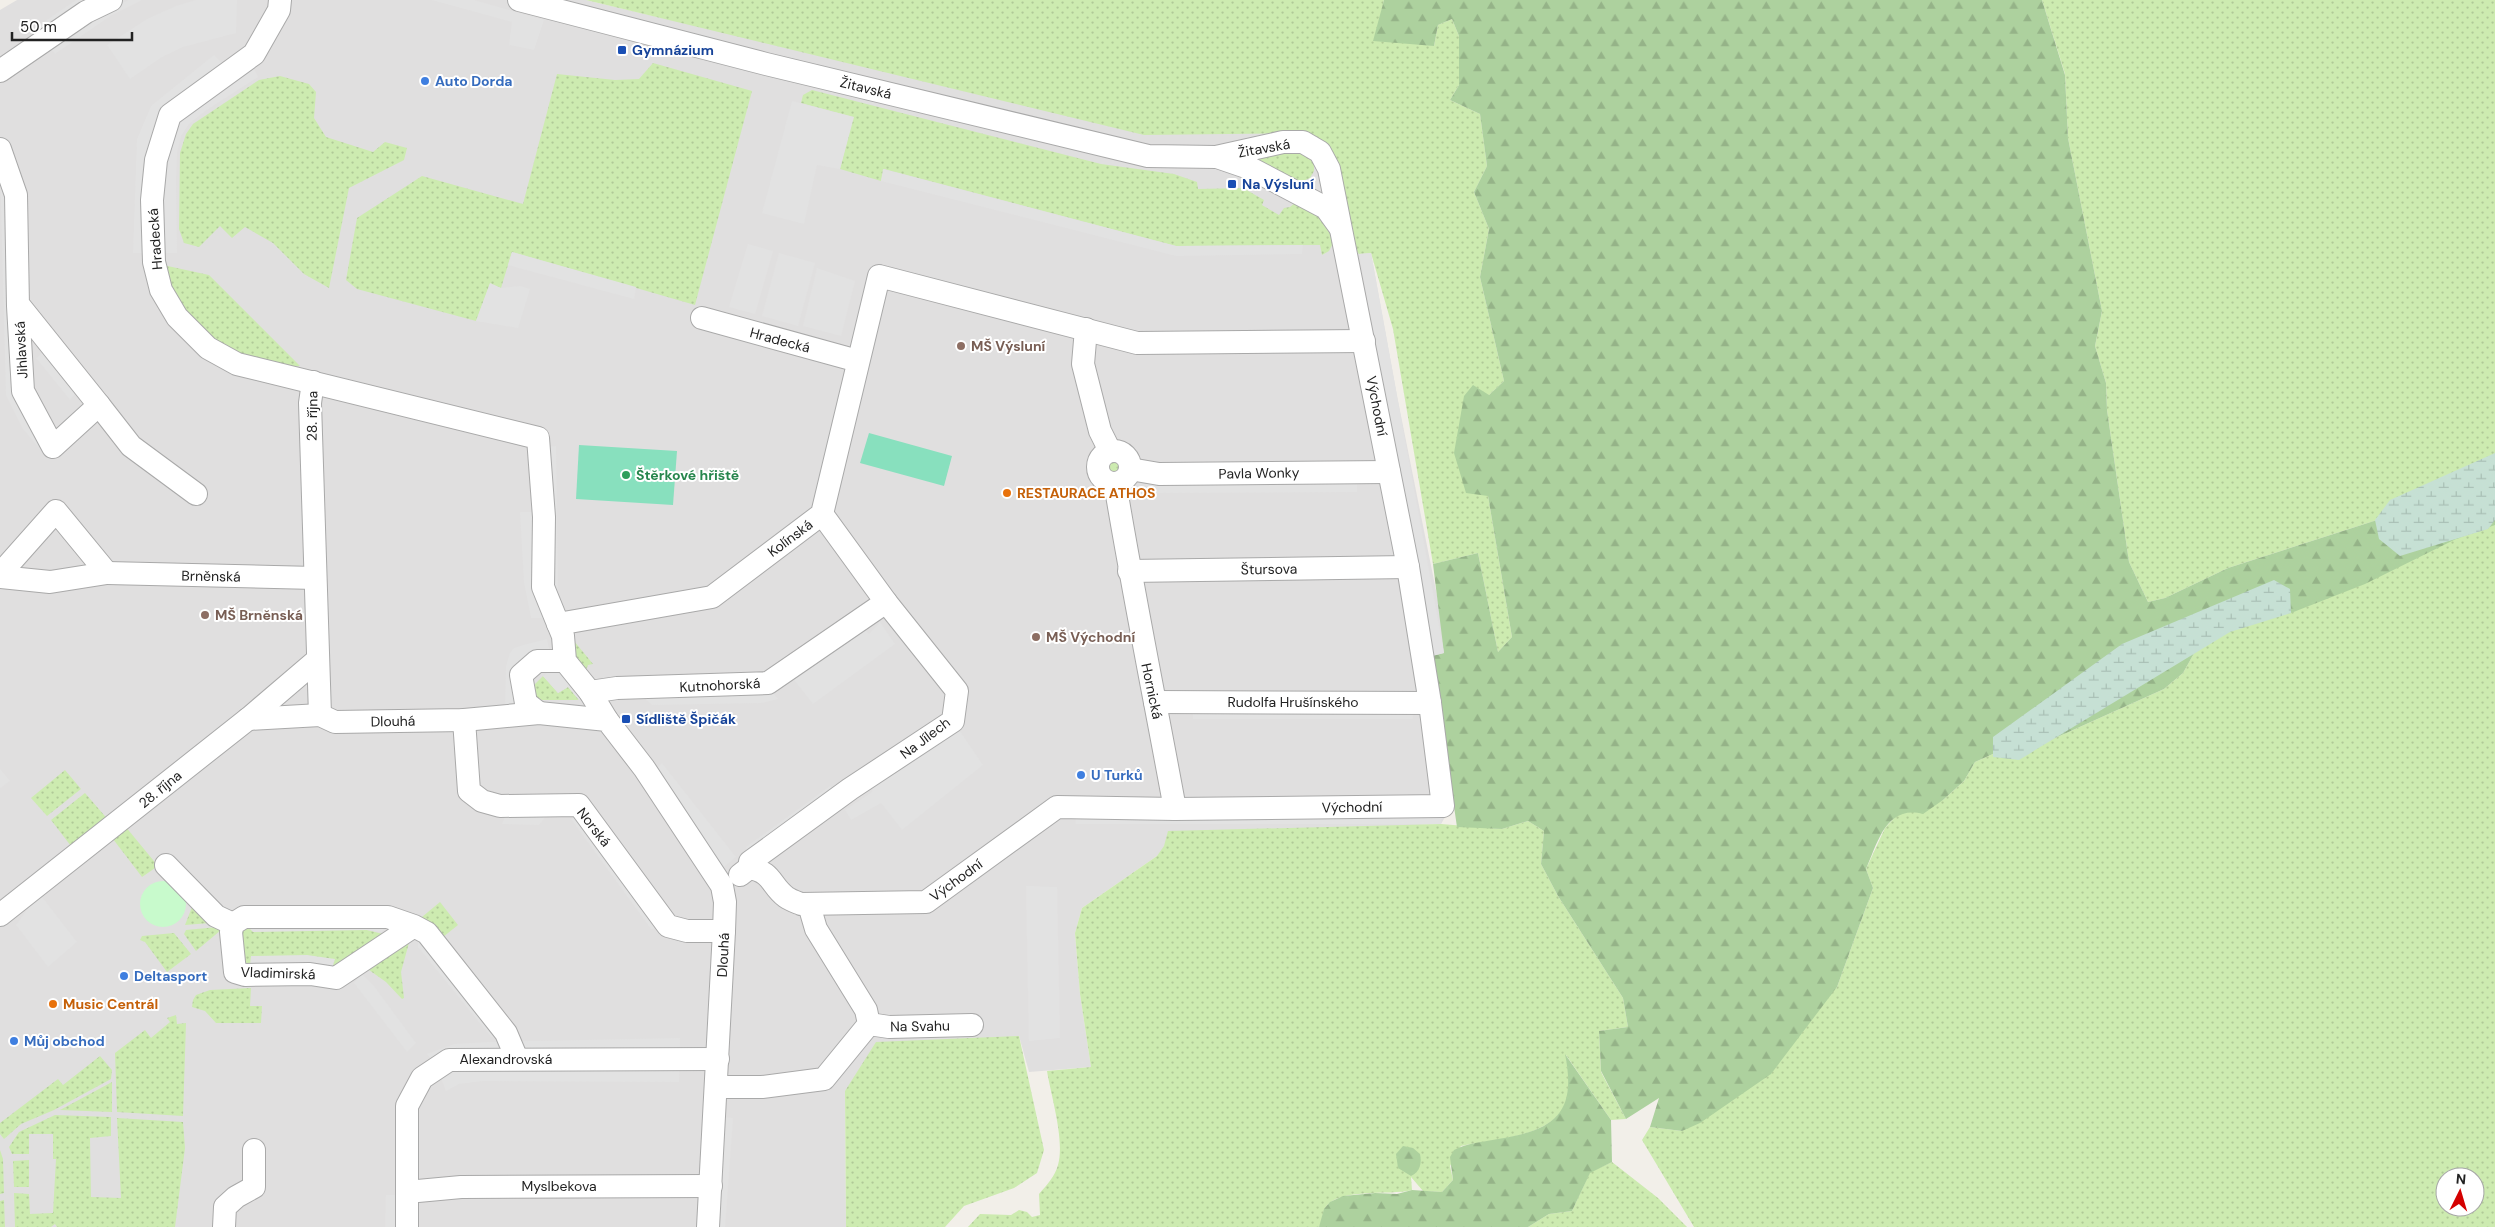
<svg xmlns="http://www.w3.org/2000/svg" width="2495" height="1227" font-family="'DM Sans',sans-serif">
<defs>
<pattern id="grass-dots" width="8" height="8" patternUnits="userSpaceOnUse" patternTransform="scale(1.25)"><rect width="8" height="8" fill="#cdebb0"/><path d="M2 2h.1M6 6h.1" fill="none" stroke="#b0c997" stroke-width="1.8" stroke-linecap="round"/></pattern>
<pattern id="forest-firs" width="22" height="20" patternUnits="userSpaceOnUse" patternTransform="scale(1.25)"><rect width="22" height="20" fill="#add19e"/><path d="M5 1l3.5 6h-7zM16 11l3.5 6h-7z" fill="#95b388"/></pattern>
<pattern id="wetland-marsh" width="20" height="14" patternUnits="userSpaceOnUse" patternTransform="scale(1.25)"><rect width="20" height="14" fill="#c6e0d4"/><path d="M1 5h8M5 5V1M11 12h8M15 12V8" fill="none" stroke="#aac0b6"/></pattern>
</defs>
<rect width="100%" height="100%" fill="#f2efe9"/>
<path fill="#e0dfdf" d="M 17,0 L 586,0 L 653,16 L 1306,133 L 1352,253 L 1371,253 L 1397,396 L 1472,770 L 1441,824 L 1176,836 L 1157,856 L 1082,908 L 1075,933 L 1080,994 L 1091,1067 L 1029,1072 L 1019,1036 L 845,1091 L 846,1227 L 0,1227 L 0,10 Z"/>
<g fill="url(#grass-dots)" fill-rule="evenodd">
<path d="M 586,0 L 1384,0 L 1381,14 L 1434,46 L 1438,25 L 1452,19 L 1459,36 L 1459,85 L 1450,100 L 1480,114 L 1487,166 L 1474,192 L 1489,229 L 1480,277 L 1504,381 L 1489,395 L 1488,496 L 1512,637 L 1498,652 L 1478,553 L 1433,564 L 1393,329 L 1371,253 L 1359,254 L 1355,250 L 1306,133 L 1144,135 Z"/>
<path d="M 2042,0 L 2495,0 L 2495,470 L 2374,521 L 2228,568 L 2165,598 L 2148,602 L 2129,562 L 2107,410 L 2106,383 L 2095,346 L 2102,311 L 2068,138 L 2065,74 Z"/>
<path d="M 653,63 L 752,91 L 695,305 L 512,252 L 501,288 L 490,284 L 476,321 L 357,289 L 346,280 L 357,218 L 422,176 L 523,204 L 557,74 L 615,80 L 639,79 Z"/>
<path d="M 280,76 L 309,84 L 316,92 L 314,118 L 326,137 L 373,152 L 385,142 L 407,148 L 404,160 L 349,188 L 329,288 L 304,274 L 273,243 L 245,227 L 232,238 L 220,226 L 199,247 L 184,243 L 179,229 L 180,153 L 186,134 L 193,124 L 259,80 Z"/>
<path d="M 812,90 L 1101,164 L 1174,174 L 1197,182 L 1198,189 L 1243,188 L 1264,200 L 1262,205 L 1279,215 L 1284,208 L 1290,207 L 1297,201 L 1327,218 L 1333,243 L 1329,251 L 1322,255 L 1320,245 L 1176,246 L 884,169 L 881,181 L 840,169 L 853,117 L 801,103 L 803,95 Z"/>
<path d="M 1299,150 L 1308,153 L 1314,162 L 1314,171 L 1310,178 L 1298,183 L 1256,163 L 1255,157 Z"/>
<path d="M 163,265 L 209,275 L 300,366 C 249,374 197,336 172,295 C 167,287 165,274 163,265 Z"/>
<circle cx="1115" cy="466" r="8"/>
<path d="M 2495,523 L 2495,1227 L 1694,1227 L 1642,1140 L 1650,1127 L 1682,1131 L 1837,987 L 1873,888 L 1866,869 L 1885,828 L 1899,813 L 1943,800 L 1964,781 L 1975,762 L 1995,753 L 2033,748 L 2164,689 L 2183,673 L 2206,632 ZM 2445,1177 L 2475,1177 L 2475,1207 L 2445,1207 Z"/>
<path d="M 574,641 L 593,664 L 588,665 L 586,670 L 572,658 Z"/>
<path d="M 543,676 L 558,693 L 568,687 L 579,700 L 541,700 L 536,697 L 532,687 Z"/>
<path d="M 65,770 L 81,789 L 47,816 L 31,798 Z"/>
<path d="M 85,793 L 110,822 L 74,850 L 51,820 Z"/>
<path d="M 1528,821 L 1544,831 L 1541,864 L 1558,896 L 1623,998 L 1628,1027 L 1599,1031 L 1601,1072 L 1626,1119 L 1611,1120 L 1566,1055 C 1567,1065 1570,1075 1570,1086 C 1567,1138 1499,1138 1461,1146 L 1450,1166 L 1453,1180 L 1442,1192 L 1423,1191 L 1411,1177 L 1412,1190 C 1389,1196 1338,1187 1325,1208 C 1322,1214 1323,1221 1319,1227 L 968,1227 L 980,1214 L 1011,1215 L 1019,1210 L 1027,1212 L 1032,1217 L 1040,1215 L 1039,1194 C 1047,1185 1055,1176 1058,1165 C 1065,1140 1051,1096 1047,1071 L 1091,1067 L 1080,994 L 1075,933 L 1082,908 L 1157,856 L 1164,846 L 1168,831 L 1441,824 L 1502,829 Z"/>
<path d="M 125,826 L 158,866 L 142,877 L 113,839 Z"/>
<path d="M 440,902 L 458,925 L 443,937 L 422,917 Z"/>
<path d="M 192,907 L 210,923 L 185,925 Z"/>
<path d="M 218,927 L 221,930 L 196,951 L 184,934 L 186,930 Z"/>
<path d="M 240,927 L 367,930 L 383,934 L 335,973 L 251,956 L 250,969 L 244,968 Z"/>
<path d="M 174,933 L 191,954 L 167,972 L 145,942 L 140,940 L 142,936 Z"/>
<path d="M 410,939 L 401,972 L 404,998 L 402,999 L 386,982 L 362,965 Z"/>
<path d="M 251,988 L 250,1006 L 262,1006 L 261,1023 L 216,1023 L 205,1011 L 192,1007 L 193,1000 L 196,995 L 210,990 Z"/>
<path d="M 176,1015 L 177,1024 L 186,1023 L 183,1116 L 117,1112 L 115,1053 L 145,1030 L 151,1038 L 170,1022 L 167,1018 Z"/>
<path d="M 1019,1036 L 1044,1150 L 1037,1173 L 1014,1188 L 964,1206 L 945,1227 L 846,1227 L 845,1091 L 876,1042 Z"/>
<path d="M 100,1056 L 112,1070 L 111,1079 L 54,1110 L 21,1124 L 4,1139 L 0,1134 L 0,1123 L 58,1079 L 63,1085 Z"/>
<path d="M 112,1082 L 112,1112 L 60,1110 Z"/>
<path d="M 55,1115 L 111,1117 L 111,1136 L 90,1138 L 91,1197 L 121,1198 L 117,1118 L 183,1122 L 185,1148 L 175,1227 L 57,1227 L 55,1224 L 51,1227 L 15,1227 L 14,1193 L 29,1194 L 30,1214 L 53,1213 L 56,1159 L 53,1159 L 53,1134 L 29,1134 L 29,1154 L 12,1154 L 9,1147 L 19,1132 Z"/>
<path d="M 0,1150 L 3,1159 L 4,1193 L 0,1194 Z"/>
<path d="M 29,1160 L 29,1187 L 14,1187 L 13,1161 Z"/>
<path d="M 1612,1162 L 1658,1198 L 1687,1227 L 1528,1227 L 1549,1214 L 1572,1211 L 1590,1172 Z"/>
<path d="M 4,1200 L 5,1227 L 0,1227 L 0,1201 Z"/>
</g>
<g fill="url(#forest-firs)">
<path d="M 1384,0 L 2042,0 L 2065,75 L 2068,138 L 2102,311 L 2095,346 L 2106,383 L 2107,410 L 2129,562 L 2148,602 L 2165,598 L 2228,568 L 2374,521 L 2495,470 L 2495,525 L 2456,539 L 2365,584 L 2291,613 L 2237,622 L 2206,632 L 2183,673 L 2164,689 L 2033,748 L 1995,753 L 1975,762 L 1964,781 L 1943,800 L 1923,814 C 1886,805 1878,842 1866,869 L 1873,888 L 1837,987 L 1771,1074 L 1700,1123 L 1682,1131 L 1650,1127 L 1659,1098 L 1626,1119 L 1601,1071 L 1599,1031 L 1628,1027 L 1623,998 L 1558,896 L 1541,864 L 1544,831 L 1528,821 L 1502,829 L 1457,827 L 1432,656 L 1444,653 L 1433,564 L 1478,553 L 1498,652 L 1512,637 L 1488,496 L 1466,493 L 1454,453 L 1464,396 L 1473,385 L 1489,395 L 1504,381 L 1480,277 L 1489,229 L 1474,192 L 1487,166 L 1480,114 L 1450,100 L 1459,85 L 1459,36 L 1452,19 L 1438,25 L 1434,46 L 1373,41 Z"/>
<path d="M 1565,1054 L 1611,1120 L 1612,1162 L 1590,1173 L 1572,1211 L 1549,1214 L 1528,1227 L 1319,1227 L 1324,1209 L 1330,1202 L 1343,1196 L 1375,1193 L 1397,1194 L 1412,1190 L 1442,1192 L 1453,1180 L 1450,1157 L 1454,1150 C 1467,1143 1483,1142 1498,1139 C 1555,1130 1577,1113 1565,1054 Z"/>
<path d="M 1403,1146 L 1413,1148 L 1420,1154 C 1422,1163 1420,1172 1411,1176 L 1398,1168 L 1396,1154 Z"/>
</g>
<g fill="url(#wetland-marsh)">
<path d="M 2495,453 L 2495,520 L 2488,529 L 2400,556 L 2379,539 L 2375,520 L 2390,500 Z"/>
<path d="M 2274,580 L 2290,589 L 2291,613 L 2230,632 L 2019,760 L 1993,757 L 1993,737 L 2122,644 Z"/>
</g>
<circle fill="#c8facc" cx="163" cy="904" r="23"/>
<g fill="#88e0be">
<path d="M 869,433 L 952,456 L 944,486 L 860,463 Z"/>
<path d="M 579,445 L 677,451 L 673,505 L 576,499 Z"/>
</g>
<g fill="#e2e2e2">
<path d="M 76,0 L 85,0 L 39,32 L 35,28 Z"/>
<path d="M 129,0 L 142,0 L 112,15 L 55,54 L 51,49 L 110,9 Z"/>
<path d="M 196,0 L 237,0 L 236,33 L 183,47 L 162,57 L 130,79 L 107,45 L 147,19 L 176,6 Z"/>
<path d="M 432,0 L 474,0 L 544,20 L 534,50 L 509,45 L 512,22 Z"/>
<path d="M 214,55 L 227,68 L 252,65 L 258,77 L 205,111 L 189,124 L 181,136 L 177,152 L 176,182 L 177,253 L 133,253 L 137,139 L 151,106 Z"/>
<path d="M 792,101 L 854,117 L 840,169 L 817,165 L 804,224 L 762,213 Z"/>
<path d="M 0,167 L 11,191 L 18,388 L 55,454 L 48,459 L 23,429 L 6,395 Z"/>
<path d="M 883,169 L 1176,246 L 1303,245 L 1302,254 L 1176,256 L 881,181 Z"/>
<path d="M 748,244 L 773,251 L 755,314 L 729,307 Z"/>
<path d="M 512,252 L 636,287 L 634,299 L 508,265 Z"/>
<path d="M 779,253 L 815,263 L 798,326 L 762,316 Z"/>
<path d="M 1371,253 L 1444,653 L 1432,656 L 1359,254 Z"/>
<path d="M 817,268 L 855,281 L 841,336 L 803,326 Z"/>
<path d="M 490,283 L 501,288 L 520,286 L 530,289 L 518,328 L 476,321 Z"/>
<path d="M 46,349 L 79,390 L 70,400 L 36,358 Z"/>
<path d="M 556,446 L 558,594 L 565,610 L 546,618 L 531,618 L 524,583 L 520,512 L 541,512 L 545,447 Z"/>
<path d="M 1146,481 L 1357,481 L 1357,492 L 1147,493 Z"/>
<path d="M 880,622 L 895,644 L 813,704 L 790,675 L 860,625 L 869,634 Z"/>
<path d="M 547,639 L 550,653 L 532,655 L 516,709 L 505,708 L 506,666 L 510,653 L 514,648 L 523,645 Z"/>
<path d="M 556,666 L 583,696 L 579,700 L 568,687 L 558,693 L 543,676 Z"/>
<path d="M 768,687 L 778,699 L 761,703 L 652,705 L 638,692 Z"/>
<path d="M 1193,710 L 1412,710 L 1413,719 L 1193,719 Z"/>
<path d="M 953,721 L 983,765 L 902,830 L 881,803 L 851,820 L 845,810 L 872,792 L 873,776 Z"/>
<path d="M 662,763 L 736,857 L 722,869 L 654,771 Z"/>
<path d="M 0,769 L 10,781 L 0,788 Z"/>
<path d="M 830,786 L 837,799 L 750,862 L 746,847 Z"/>
<path d="M 1443,806 L 1441,824 L 1076,824 L 1074,808 Z"/>
<path d="M 507,812 L 549,812 L 539,825 L 502,824 Z"/>
<path d="M 585,814 L 668,926 L 651,929 L 571,819 Z"/>
<path d="M 1026,886 L 1057,887 L 1060,1038 L 1029,1041 Z"/>
<path d="M 39,893 L 77,942 L 48,967 L 16,925 Z"/>
<path d="M 386,921 L 382,932 L 367,930 L 253,932 L 248,927 Z"/>
<path d="M 429,939 L 503,1037 L 491,1037 L 418,947 L 418,941 Z"/>
<path d="M 307,955 L 335,959 L 331,972 L 250,969 L 251,956 Z"/>
<path d="M 362,974 L 374,986 L 416,1043 L 407,1052 L 354,983 Z"/>
<path d="M 680,1038 L 679,1082 L 482,1081 L 459,1084 L 446,1091 L 437,1067 L 427,1054 L 454,1044 L 490,1042 Z"/>
<path d="M 722,1117 L 733,1118 L 725,1227 L 713,1227 Z"/>
<path d="M 386,1195 L 407,1195 L 407,1227 L 385,1227 Z"/>
</g>
<g fill="none" stroke-linecap="round" stroke-linejoin="round">
<g stroke="#a9a9a9" stroke-width="24">
<g id="minor">
<path d="M 280,0 L 279,10 L 254,54 L 170,115 L 156,160 L 152,200 L 154,262 L 161,290 L 177,317 L 208,348 L 237,364 L 538,438 L 544,517 L 543,587 L 563,636 L 565,661 L 590,692 L 607,720"/>
<path d="M 519,0 L 766,64 L 1148,156 L 1216,157 L 1283,142 L 1303,142 L 1320,152 L 1329,169 L 1408,567 L 1430,703 L 1443,806 L 1175,809 L 1057,807 L 926,902 L 801,904 C 796,902 790,900 786,897 C 770,885 773,872 749,868"/>
<path d="M 0,71 L 86,12 L 111,0"/>
<path d="M 0,149 L 16,195 L 18,306 L 23,391 L 53,447 L 99,405 L 18,304"/>
<path d="M 1217,157 L 1252,169 L 1326,208 L 1339,226"/>
<path d="M 702,318 L 858,361"/>
<path d="M 1086,329 L 1083,364 L 1100,431 L 1110,451"/>
<path d="M 313,382 L 310,403 L 320,715"/>
<path d="M 99,405 L 131,446 L 196,494"/>
<circle cx="1114" cy="467" r="16"/>
<path d="M 1130,469 L 1159,474 L 1389,472"/>
<path d="M 1115,483 C 1133,592 1155,700 1175,809"/>
<path d="M 1129,571 L 1408,567"/>
<path d="M 107,573 L 315,578"/>
<path d="M 0,574 L 56,511 L 107,573 L 50,582 L 0,577"/>
<path d="M 558,624 L 712,597 L 822,514 L 879,276 L 1137,343 L 1364,341"/>
<path d="M 590,692 L 617,688 L 768,683 L 886,602"/>
<path d="M 1155,702 L 1430,703"/>
<path d="M 539,713 L 526,703 L 521,675 L 537,661 L 565,661"/>
<path d="M 248,719 L 320,715 L 335,722 L 464,720 L 539,713 L 607,720 L 644,768 L 722,886 L 725,902 L 724,931 L 708,1227"/>
<path d="M 464,720 L 469,791 L 482,801 L 500,806 L 579,805 L 668,926 L 687,931 L 724,931"/>
<path d="M 166,865 L 216,916 L 233,924"/>
<path d="M 740,875 L 749,868 L 750,862 L 850,789 L 953,721 L 957,691 L 886,602 L 822,514"/>
<path d="M 0,915 L 248,719 L 317,660"/>
<path d="M 414,926 L 336,978 L 310,974 L 245,975 L 235,972 L 231,932 L 233,924 L 244,917 L 388,917 L 414,926 L 427,933 L 506,1033 L 517,1059"/>
<path d="M 869,1024 L 889,1027 L 972,1025"/>
<path d="M 717,1087 L 762,1087 L 824,1079 L 869,1024 L 866,1010 L 816,929 L 809,905"/>
<path d="M 407,1192 L 461,1187 L 711,1186"/>
<path d="M 224,1227 L 225,1207 L 236,1197 L 254,1187 L 254,1150"/>
<path d="M 407,1227 L 407,1106 L 422,1078 L 449,1060 L 718,1059"/>
</g>
</g>
<use href="#minor" stroke="#fff" stroke-width="22"/>
</g>
<g fill="#1a4fb4" stroke="#fff" stroke-width="2">
<rect x="617" y="45" width="10" height="10" rx="2.5"/>
<rect x="1227" y="179" width="10" height="10" rx="2.5"/>
<rect x="621" y="714" width="10" height="10" rx="2.5"/>
</g>
<g fill="#3f7fe0" stroke="#fff" stroke-width="2">
<circle cx="425" cy="81" r="5"/>
<circle cx="1081" cy="775" r="5"/>
<circle cx="124" cy="976" r="5"/>
<circle cx="14" cy="1041" r="5"/>
</g>
<g fill="#8d6e63" stroke="#fff" stroke-width="2">
<circle cx="961" cy="346" r="5"/>
<circle cx="205" cy="615" r="5"/>
<circle cx="1036" cy="637" r="5"/>
</g>
<circle fill="#2e9e5b" stroke="#fff" stroke-width="2" cx="626" cy="475" r="5"/>
<g fill="#e8710a" stroke="#fff" stroke-width="2">
<circle cx="1007" cy="493" r="5"/>
<circle cx="53" cy="1004" r="5"/>
</g>
<g text-anchor="middle" dominant-baseline="central" stroke-width="4" stroke-linejoin="round" paint-order="stroke">
<g font-size="14" font-weight="bold" fill="#164399" stroke="#fff" text-anchor="start">
<text x="632" y="50">Gymnázium</text>
<text x="1242" y="184">Na Výsluní</text>
<text x="636" y="719">Sídliště Špičák</text>
</g>
<g font-size="14" font-weight="bold" fill="#366cbe" stroke="#fff" text-anchor="start">
<text x="435" y="81">Auto Dorda</text>
<text x="1091" y="775">U Turků</text>
<text x="134" y="976">Deltasport</text>
<text x="24" y="1041">Můj obchod</text>
</g>
<g font-size="14" fill="#222" stroke="#fff">
<text transform="translate(866 88) rotate(14)">Žitavská</text>
<text transform="translate(1264 148) rotate(-10)">Žitavská</text>
<text transform="translate(155 239) rotate(-94)">Hradecká</text>
<text transform="translate(780 340) rotate(15)">Hradecká</text>
<text transform="translate(21 350) rotate(-93)">Jihlavská</text>
<text transform="translate(1377 406) rotate(79)">Východní</text>
<text transform="translate(312 416) rotate(-89)">28. října</text>
<text transform="translate(1259 473) rotate(-1)">Pavla Wonky</text>
<text transform="translate(790 538) rotate(-37)">Kolínská</text>
<text transform="translate(1269 569) rotate(-1)">Štursova</text>
<text transform="translate(211 576) rotate(1)">Brněnská</text>
<text transform="translate(720 685) rotate(-3)">Kutnohorská</text>
<text transform="translate(1152 691) rotate(78)">Hornická</text>
<text x="1293" y="702">Rudolfa Hrušínského</text>
<text transform="translate(393 721) rotate(-1)">Dlouhá</text>
<text transform="translate(925 738) rotate(-37)">Na Jílech</text>
<text transform="translate(160 789) rotate(-39)">28. října</text>
<text transform="translate(1352 807) rotate(-1)">Východní</text>
<text transform="translate(594 827) rotate(52)">Norská</text>
<text transform="translate(956 880) rotate(-36)">Východní</text>
<text transform="translate(723 955) rotate(-87)">Dlouhá</text>
<text transform="translate(278 973) rotate(2)">Vladimirská</text>
<text transform="translate(920 1026) rotate(-1)">Na Svahu</text>
<text x="506" y="1059">Alexandrovská</text>
<text x="559" y="1186">Myslbekova</text>
</g>
<g font-size="14" font-weight="bold" fill="#785e54" stroke="#fff" text-anchor="start">
<text x="971" y="346">MŠ Výsluní</text>
<text x="215" y="615">MŠ Brněnská</text>
<text x="1046" y="637">MŠ Východní</text>
</g>
<g font-size="14" font-weight="bold" fill="#27864d" stroke="#fff" text-anchor="start">
<text x="636" y="475">Štěrkové hřiště</text>
</g>
<g font-size="14" font-weight="bold" fill="#c56008" stroke="#fff" text-anchor="start">
<text x="1017" y="493">RESTAURACE ATHOS</text>
<text x="63" y="1004">Music Centrál</text>
</g>
</g>
<g transform="translate(2460 1192) rotate(5)"><circle r="24" fill="#ffffff" stroke="#a7a7a7"/>
<path d="M0-4L9 19L0 12L-9 19Z" fill="#d40000"/>
<text y="-8" font-size="14" font-weight="bold" text-anchor="middle" fill="#222222">N</text>
</g>
<path d="M12 32v8h120v-8" fill="none" stroke="#222222" stroke-width="2.5"/>
<text x="20" y="32" font-size="15" fill="#222222" stroke="#ffffff" stroke-width="4" paint-order="stroke">50 m</text>
</svg>
